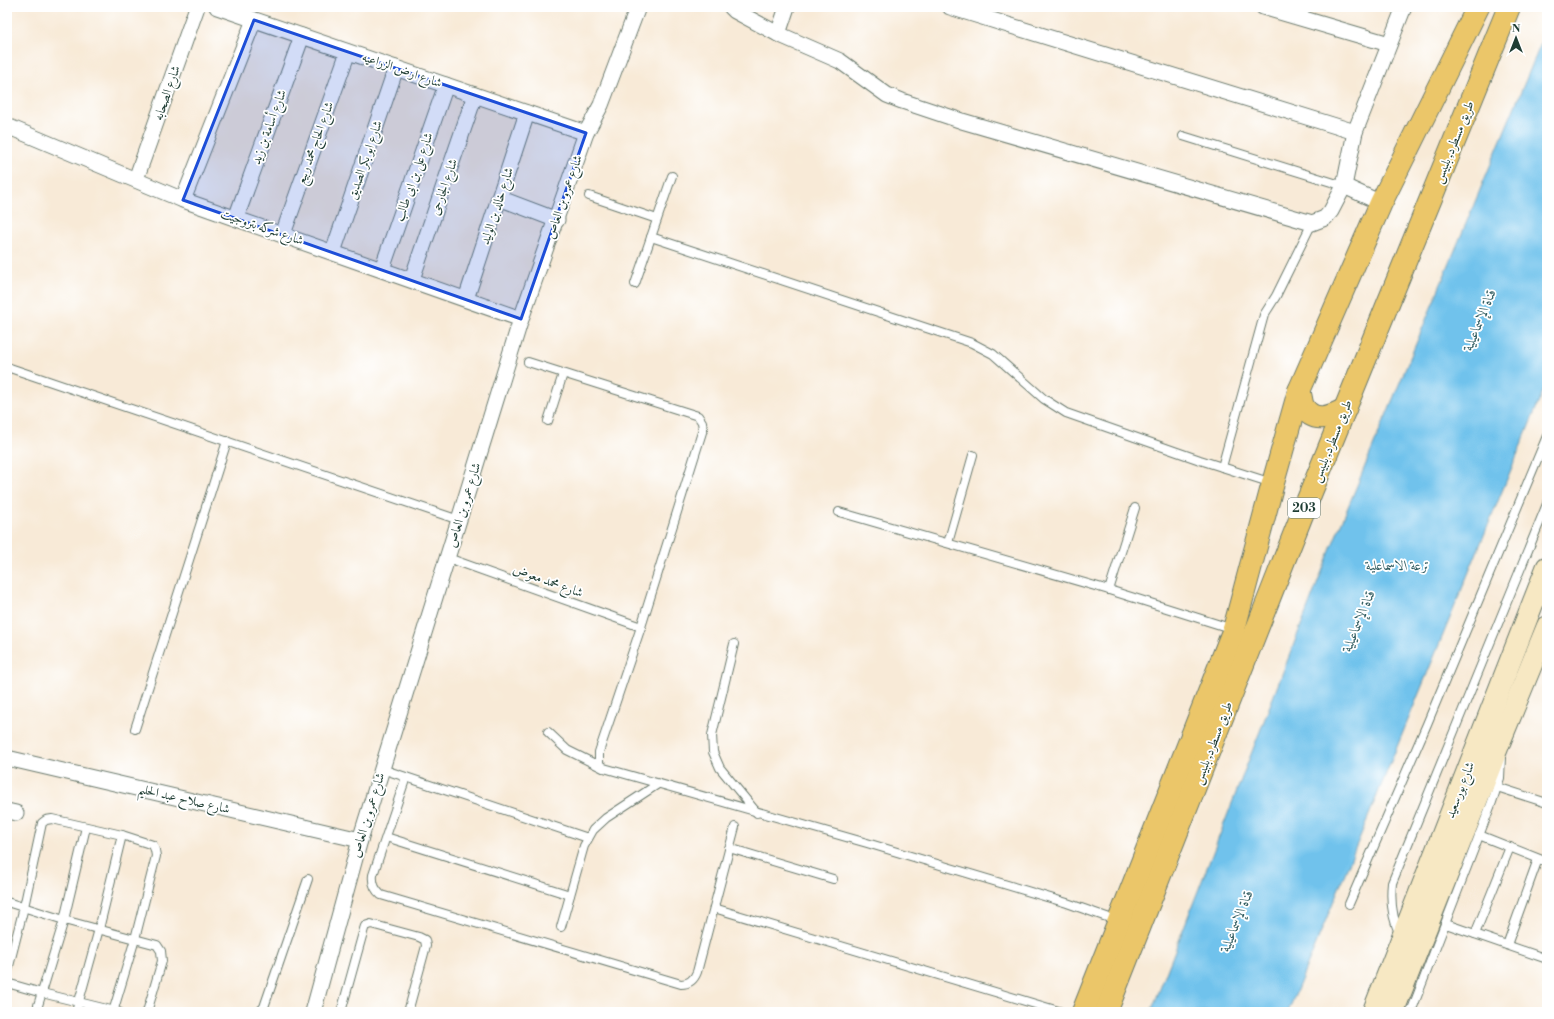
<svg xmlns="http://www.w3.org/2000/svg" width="1554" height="1019" font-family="'Libre Bodoni',Amiri,serif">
<rect width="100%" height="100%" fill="#fff"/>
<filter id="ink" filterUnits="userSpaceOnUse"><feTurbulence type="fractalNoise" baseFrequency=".025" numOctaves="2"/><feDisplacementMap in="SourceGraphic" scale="8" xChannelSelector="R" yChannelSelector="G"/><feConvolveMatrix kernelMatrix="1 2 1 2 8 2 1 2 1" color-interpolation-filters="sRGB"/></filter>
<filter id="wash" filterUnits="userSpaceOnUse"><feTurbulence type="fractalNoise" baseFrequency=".012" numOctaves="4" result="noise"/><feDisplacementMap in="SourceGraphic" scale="16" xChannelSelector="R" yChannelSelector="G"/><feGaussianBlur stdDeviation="0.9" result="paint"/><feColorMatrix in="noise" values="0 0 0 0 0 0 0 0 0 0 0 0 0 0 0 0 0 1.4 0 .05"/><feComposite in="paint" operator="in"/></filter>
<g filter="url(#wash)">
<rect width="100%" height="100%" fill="#f8ead7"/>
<path fill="#70c2ec" stroke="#488090" d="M 1547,29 L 1547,382 L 1288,1012 L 1151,1012 L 1333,543 Z"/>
</g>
<g filter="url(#ink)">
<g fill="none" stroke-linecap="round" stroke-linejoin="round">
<g stroke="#6b7a6d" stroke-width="10">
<g id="lane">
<path d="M 1183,136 L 1344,186"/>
<path d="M 589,196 L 657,219"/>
<path d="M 651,237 L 972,343 L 993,354 L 1044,399 L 1066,413 L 1200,460 L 1272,483"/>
<path d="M 635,284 L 672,176"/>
<path d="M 528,362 L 698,416 L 702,422 L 703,429 L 641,627 L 599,752 L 599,764 L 604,768 L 867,843 L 1067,903 L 1118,921"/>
<path d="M 7,367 L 459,520"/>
<path d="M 548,421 L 563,374"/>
<path d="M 1222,467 L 1264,315 L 1276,296 L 1312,223"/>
<path d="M 839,512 L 1109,590 L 1233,629"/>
<path d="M 948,543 L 973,455"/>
<path d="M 448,558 L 641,627"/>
<path d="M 1109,590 L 1135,508"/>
<path d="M 734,644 L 712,735 L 713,752 L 720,768 L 757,813"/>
<path d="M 135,729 L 227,441"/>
<path d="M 548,732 L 567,750 L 603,768"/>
<path d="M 382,769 L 588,838"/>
<path d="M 406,777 L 373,875 C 372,883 374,889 381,895 L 681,984 C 689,984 694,980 697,972 L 735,827"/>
<path d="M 1497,787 L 1547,803"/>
<path d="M 1479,835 L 1547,862"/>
<path d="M 386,837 L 570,895"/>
<path d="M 729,848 L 833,879"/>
<path d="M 7,902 L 64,920 L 157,945 L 161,951 L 162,961 L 147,1012"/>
<path d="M 1349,904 L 1427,724 L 1547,436"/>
<path d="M 714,908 L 1062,1012"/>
<path d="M 1446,924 L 1547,959"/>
<path d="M 561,927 L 584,846 L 593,830 L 606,818 L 658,784"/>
<path d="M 1475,934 L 1510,847"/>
<path d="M 1400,935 C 1392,918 1390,902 1392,883 L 1547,504"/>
<path d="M 1507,945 L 1538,859"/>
<path d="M 7,974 L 24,907 L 42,823 L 46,820 L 52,819 L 122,835 L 153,845 L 155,850 L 156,856 L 135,939 L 113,1012"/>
<path d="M 7,983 L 42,993 L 119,1012"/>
<path d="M 36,1012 L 64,920 L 86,827"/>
<path d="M 76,1012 L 99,929 L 122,835"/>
<path d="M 259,1012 L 264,1007 L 308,879"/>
<path d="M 341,1012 L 364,929 L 365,926 L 371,924 L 419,937 L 425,940 L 426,946 L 408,1012"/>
<path d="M 1411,1012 L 1492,802 L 1500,778 L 1501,757"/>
</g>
</g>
<g stroke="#6b7a6d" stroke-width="17">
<g id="street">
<path d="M 217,7 L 586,133"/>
<path d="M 731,7 L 735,11 L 778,34 L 840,61 L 887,95 L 902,101 L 962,121 L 1312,223 L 1325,218 L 1331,211 L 1344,186 L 1355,132 L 1404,7"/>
<path d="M 950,7 L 1355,132"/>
<path d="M 1263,7 L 1389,44"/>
<path d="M 778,34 L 787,7"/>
<path d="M 7,126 L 183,200 L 521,319"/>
<path d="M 136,179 L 197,7"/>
<path d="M 1344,186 L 1381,203"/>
<path d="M 499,198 L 557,220"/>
<path d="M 183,200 L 254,20"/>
<path d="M 236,218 L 302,36"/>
<path d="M 283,234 L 348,52"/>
<path d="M 333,252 L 396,68"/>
<path d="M 382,269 L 446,85"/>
<path d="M 412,279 L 475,95"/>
<path d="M 466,299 L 527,113"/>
<path d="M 7,758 L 360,840"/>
<path d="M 7,811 L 16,813"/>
<path d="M 313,1012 L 360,840 L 521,319 L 586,133 L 601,105 L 638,7"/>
</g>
</g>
<g stroke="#6b7a6d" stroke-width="23">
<g id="secondary">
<path d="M 1373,1012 L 1547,567"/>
<path d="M 1393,1012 L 1499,744 L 1547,627"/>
</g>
</g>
<g stroke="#6b7a6d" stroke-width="24">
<g id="primary">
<path d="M 1299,391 C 1301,395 1301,402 1303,406 C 1313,424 1331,417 1345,409"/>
<path d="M 1083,1012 L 1234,629 L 1273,483 L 1299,391 L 1381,203 L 1478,7"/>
<path d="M 1106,1012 L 1307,502 L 1509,7"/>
</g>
</g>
<use href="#lane" stroke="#fff" stroke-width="8"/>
<use href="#street" stroke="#fff" stroke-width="15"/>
<use href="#secondary" stroke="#f7e8c3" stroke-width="21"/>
<use href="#primary" stroke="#ebc669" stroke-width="22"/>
</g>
</g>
<path fill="#1d4ed8" fill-opacity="0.2" stroke="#1d4ed8" stroke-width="3" stroke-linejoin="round" d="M 254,20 L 586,133 L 521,319 L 183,200 Z"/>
<g text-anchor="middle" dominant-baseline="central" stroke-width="3.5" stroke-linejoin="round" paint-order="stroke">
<rect fill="#fff" stroke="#627771" stroke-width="1" x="1288" y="498" width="32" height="20" rx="3"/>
<g font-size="12" font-weight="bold" fill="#1f3d34">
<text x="1304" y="508">203</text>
</g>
<g font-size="13" fill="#1f3d34" stroke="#fff">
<text transform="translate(402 70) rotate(19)">شارع ارض الزراعيه</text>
<text transform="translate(167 93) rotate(-71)">شارع الصحابه</text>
<text transform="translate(269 127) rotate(-70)">شارع أسامة بن زيد</text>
<text transform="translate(1454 142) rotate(-68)">طريق مسطرد, بلبيس</text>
<text transform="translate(315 143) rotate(-70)">شارع الحاج محمد ربيع</text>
<text transform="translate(365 160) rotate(-71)">شارع ابو بكر الصديق</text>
<text transform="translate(414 177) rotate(-71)">شارع على بن ابى طالب</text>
<text transform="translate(444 187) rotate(-71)">شارع الجارحى</text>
<text transform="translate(564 197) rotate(-71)">شارع عمرو بن العاص</text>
<text transform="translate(497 206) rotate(-72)">شارع خالد بن الوليد</text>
<text transform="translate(262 227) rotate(19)">شارع شركه بتروجيت</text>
<text transform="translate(1332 441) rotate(-68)">طريق مسطرد, بلبيس</text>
<text transform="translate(464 505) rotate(-73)">شارع عمرو بن العاص</text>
<text transform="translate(548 581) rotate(20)">شارع محمد معوض</text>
<text transform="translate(1213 743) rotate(-69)">طريق مسطرد, بلبيس</text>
<text transform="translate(1460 790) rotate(-69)">شارع بورسعيد</text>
<text transform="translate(184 799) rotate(13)">شارع صلاح عبد الحليم</text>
<text transform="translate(368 815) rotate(-73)">شارع عمرو بن العاص</text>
</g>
<g font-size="14" font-style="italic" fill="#335e62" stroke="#fff">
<text transform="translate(1480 320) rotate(-68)">قناة الإسماعيلية</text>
<text x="1398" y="566">ترعة الاسماعلية</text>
<text transform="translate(1359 621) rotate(-68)">قناة الإسماعيلية</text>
<text transform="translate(1237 921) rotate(-68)">قناة الإسماعيلية</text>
</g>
</g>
<rect width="1554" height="1019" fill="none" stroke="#fff" stroke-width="24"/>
<g transform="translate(1516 38)" stroke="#ffffff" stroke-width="3" paint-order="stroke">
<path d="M0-3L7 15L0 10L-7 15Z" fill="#1f3d34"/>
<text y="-6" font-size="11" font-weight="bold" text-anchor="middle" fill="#1f3d34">N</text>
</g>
</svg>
